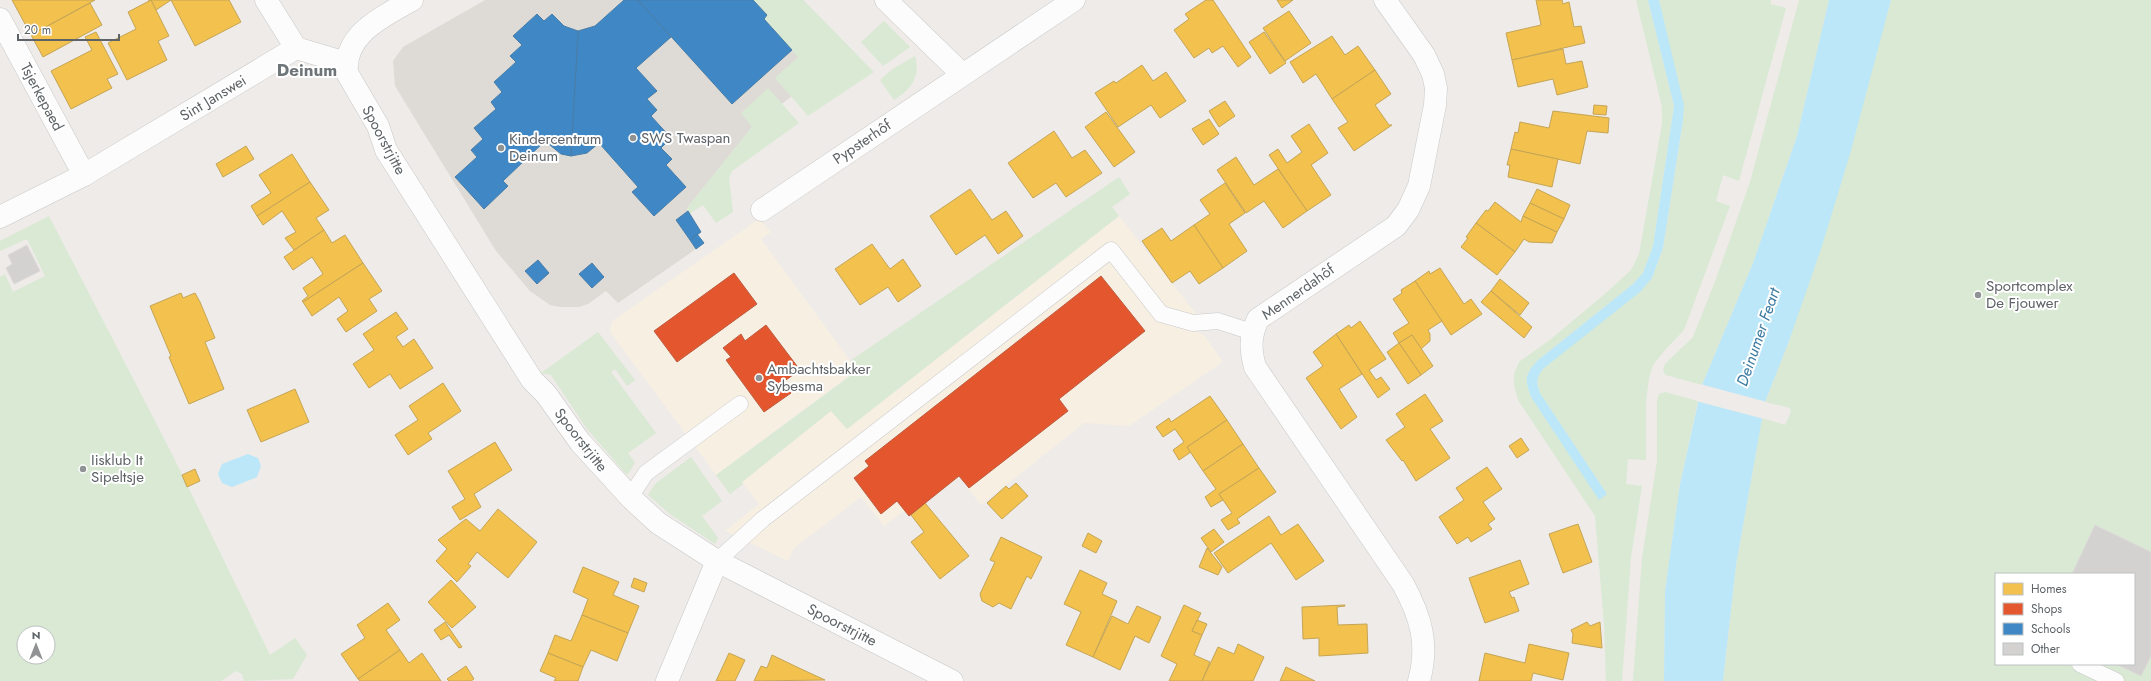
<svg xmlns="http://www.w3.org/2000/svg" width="2151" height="681" font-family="Jost,sans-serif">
<rect width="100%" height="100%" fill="#eeebe8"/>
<g fill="#f7efe2">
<path d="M 1119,216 L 1197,315 L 1189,329 L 1204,335 L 1223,362 L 1129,426 L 1084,423 L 981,505 L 959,477 L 908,516 L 904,511 L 884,526 L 861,497 L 794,548 L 788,561 L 725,531 L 759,504 L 742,482 L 831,411 L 847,429 Z"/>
<path d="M 759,219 L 771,232 L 761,239 L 857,370 L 716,475 L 610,332 L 612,321 Z"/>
</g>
<path fill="#dedbd6" d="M 485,0 L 803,0 L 852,50 L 752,127 L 687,208 L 688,211 L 676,220 L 696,249 L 618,303 L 606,291 L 588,304 L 579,307 L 560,307 L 550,305 L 530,291 L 496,251 L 395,86 L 393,61 L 403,47 Z"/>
<g fill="#d9e9d3" fill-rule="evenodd">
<path d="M 753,0 L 803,0 L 874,72 L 808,116 L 775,78 L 798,57 L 764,19 L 767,15 Z"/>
<path d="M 1636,0 L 1648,0 L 1674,106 L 1653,246 L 1643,273 L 1633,284 L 1537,361 C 1524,376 1525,380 1531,397 L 1599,499 L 1607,494 L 1540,393 C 1536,382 1536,377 1544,368 L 1652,278 L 1663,248 L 1683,120 L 1659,0 L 1771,0 L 1771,4 L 1786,8 L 1739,181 L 1723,175 L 1716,201 L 1730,206 L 1684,330 L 1665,350 L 1653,365 L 1649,378 L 1646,401 L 1646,460 L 1628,459 L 1626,484 L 1642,486 L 1631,557 L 1622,681 L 1606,681 L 1604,624 L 1595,516 L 1518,400 L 1514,385 L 1514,374 L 1519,362 L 1551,339 L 1606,293 L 1631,270 L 1639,254 L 1662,124 L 1662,107 Z"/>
<path d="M 1799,0 L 1829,0 L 1797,136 L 1753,263 L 1702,385 L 1666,375 L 1663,371 L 1665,364 L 1693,337 L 1716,279 L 1750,182 Z"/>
<path d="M 1891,0 L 2151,0 L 2151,681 L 1723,681 L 1736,565 L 1762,418 L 1785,425 L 1791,412 L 1790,408 L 1765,402 L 1789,341 ZM 1996,574 L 2134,574 L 2134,664 L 1996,664 Z"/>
<path d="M 884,21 L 910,47 L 883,66 L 861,42 Z"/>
<path d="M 915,56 C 921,77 911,89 894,100 L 880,80 L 893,69 Z"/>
<path d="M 768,88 L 799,123 L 732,171 L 729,178 L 733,212 L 716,223 L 703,205 L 689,214 L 687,208 L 752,127 L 741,113 Z"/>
<path d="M 1119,177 L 1130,194 L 1112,207 L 1119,216 L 847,429 L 831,411 L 742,482 L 743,484 L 730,494 L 716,475 L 857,371 L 850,361 Z"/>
<path d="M 49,216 L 172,454 L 270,655 L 295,638 L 307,655 L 293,679 L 244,681 L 242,674 L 236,671 L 221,681 L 0,681 L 0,277 L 5,274 L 13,292 L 45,276 L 27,239 L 0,251 L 0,241 ZM 24,633 L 48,633 L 48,657 L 24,657 Z"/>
<path d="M 598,332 L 635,380 L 627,386 L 615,369 L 611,372 L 656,433 L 628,453 L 635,463 L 627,475 L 587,429 L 551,375 L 541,373 Z"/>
<path d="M 1665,392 L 1698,401 L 1680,484 L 1665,591 L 1664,681 L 1633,681 L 1642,558 L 1657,461 L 1657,401 L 1659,394 Z"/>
<path d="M 691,457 L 722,501 L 702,516 L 718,538 L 715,544 L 670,514 L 648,495 L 655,484 Z"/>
</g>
<g fill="#bce7f8">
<path d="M 1648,0 L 1659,0 L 1684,105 L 1683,120 L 1663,248 L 1652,278 L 1640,292 L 1544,368 C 1536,377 1536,382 1540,393 L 1607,494 L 1599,500 L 1531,397 C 1525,380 1524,376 1537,361 L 1633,284 L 1643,273 L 1653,246 L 1674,106 Z"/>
<path d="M 1829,0 L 1891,0 L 1850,154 L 1821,249 L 1789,341 L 1765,402 L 1736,565 L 1723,681 L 1664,681 L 1665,591 L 1680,484 L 1702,385 L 1753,263 L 1797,136 Z"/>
<path d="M 248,454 L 258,458 L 261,466 L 257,477 L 232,487 L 222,483 L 218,474 L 222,464 Z"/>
</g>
<path fill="#eeebe8" d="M 1700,384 L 1767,402 L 1764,419 L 1696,401 Z"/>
<g fill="#f2c14e" stroke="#c5a555">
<path d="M 12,0 L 95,0 L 31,35 Z"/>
<path d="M 148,0 L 171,0 L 156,10 L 151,0 Z"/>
<path d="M 151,0 L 169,36 L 158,41 L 167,60 L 127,80 L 108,43 L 136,29 L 128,12 Z"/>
<path d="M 171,0 L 229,0 L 241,22 L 195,46 Z"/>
<path d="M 1206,0 L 1213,0 L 1251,57 L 1238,67 L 1223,46 L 1212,53 L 1209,48 L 1194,58 L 1174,30 L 1189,19 L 1185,14 Z"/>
<path d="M 1277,0 L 1293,0 L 1282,8 Z"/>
<path d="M 1536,0 L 1562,0 L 1563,4 L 1569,2 L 1574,27 L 1581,26 L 1585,43 L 1512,60 L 1506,33 L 1541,25 Z"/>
<path d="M 90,3 L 102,25 L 43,57 L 31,35 Z"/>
<path d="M 1289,11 L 1311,43 L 1285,61 L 1263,28 Z"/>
<path d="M 96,32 L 118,74 L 107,79 L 112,88 L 71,109 L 51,71 L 92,50 L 85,37 Z"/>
<path d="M 1264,32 L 1286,63 L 1270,74 L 1249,42 Z"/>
<path d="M 1332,36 L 1345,55 L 1358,46 L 1375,70 L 1332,99 L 1316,74 L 1303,83 L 1290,62 Z"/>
<path d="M 1563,49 L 1566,64 L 1582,61 L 1588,87 L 1557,95 L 1553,79 L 1518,87 L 1512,60 Z"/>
<path d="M 1142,65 L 1153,81 L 1166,72 L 1186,101 L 1160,118 L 1151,105 L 1118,127 L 1095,93 L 1114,81 L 1116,83 Z"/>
<path d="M 1375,70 L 1391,94 L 1375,105 L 1389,125 L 1392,125 L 1354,151 L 1338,128 L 1348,122 L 1332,99 Z"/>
<path d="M 1225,101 L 1235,116 L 1219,127 L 1209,111 Z"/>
<path d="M 1594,105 L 1607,106 L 1606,115 L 1593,114 Z"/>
<path d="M 1553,111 L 1609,118 L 1608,133 L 1587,131 L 1580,164 L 1511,149 L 1515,132 L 1518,133 L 1520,122 L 1549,128 Z"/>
<path d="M 1106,112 L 1135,152 L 1114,167 L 1085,127 Z"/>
<path d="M 1209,119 L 1219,134 L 1203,145 L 1192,129 Z"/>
<path d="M 1309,124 L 1328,153 L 1311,165 L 1331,195 L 1307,211 L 1269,155 L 1278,149 L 1287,163 L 1302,152 L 1291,136 Z"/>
<path d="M 1054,131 L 1072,158 L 1085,150 L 1102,173 L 1066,197 L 1056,183 L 1033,198 L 1008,163 Z"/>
<path d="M 246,146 L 254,159 L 223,177 L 216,164 Z"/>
<path d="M 1511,149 L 1558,159 L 1552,187 L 1508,177 L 1510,165 L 1507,165 Z"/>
<path d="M 292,154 L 310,182 L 257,216 L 251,206 L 271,193 L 259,175 Z"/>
<path d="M 1236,157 L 1254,185 L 1278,169 L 1307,211 L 1283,228 L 1264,201 L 1246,213 L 1217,170 Z"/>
<path d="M 310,182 L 329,210 L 316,218 L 324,230 L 294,250 L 285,238 L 296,232 L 282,211 L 263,225 L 257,216 Z"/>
<path d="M 1225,183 L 1245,213 L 1229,224 L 1247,251 L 1223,268 L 1194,225 L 1210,214 L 1200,200 Z"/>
<path d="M 970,189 L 992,220 L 1006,211 L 1023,236 L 998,254 L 985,235 L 956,255 L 930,216 Z"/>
<path d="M 1537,189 L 1570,205 L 1564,219 L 1530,203 Z"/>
<path d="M 1495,202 L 1521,222 L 1523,216 L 1557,232 L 1552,243 L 1529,242 L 1524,239 L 1515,252 L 1476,223 L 1486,210 L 1488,211 Z"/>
<path d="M 1530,203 L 1564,219 L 1557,232 L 1523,216 Z"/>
<path d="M 1476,223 L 1515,252 L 1497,275 L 1461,247 L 1468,238 L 1466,237 Z"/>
<path d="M 1194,225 L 1223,268 L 1199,284 L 1190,271 L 1172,283 L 1142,241 L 1162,228 L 1171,241 Z"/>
<path d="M 324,230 L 332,243 L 345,235 L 363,263 L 303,302 L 302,301 L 308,296 L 303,288 L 323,274 L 312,257 L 293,270 L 284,257 Z"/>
<path d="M 872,244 L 890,269 L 903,259 L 921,286 L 898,302 L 888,287 L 860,305 L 835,269 Z"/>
<path d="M 363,263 L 382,291 L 369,299 L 377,311 L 346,332 L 337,319 L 348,311 L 339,297 L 312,316 L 303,302 Z"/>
<path d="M 1440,268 L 1464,304 L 1471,299 L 1482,314 L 1451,335 L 1415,281 L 1429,271 L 1430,274 Z"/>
<path d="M 1500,279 L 1529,303 L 1520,315 L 1491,291 Z"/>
<path d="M 1415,281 L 1442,321 L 1428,330 L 1430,334 L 1430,341 L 1421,349 L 1412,335 L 1399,343 L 1393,333 L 1409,323 L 1393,299 L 1402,293 L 1401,290 Z"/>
<path d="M 1491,291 L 1532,327 L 1524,338 L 1481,302 Z"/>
<path d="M 181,293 L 183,298 L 195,293 L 200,302 L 215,338 L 205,342 L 224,389 L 189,404 L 169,357 L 171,356 L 150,306 Z"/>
<path d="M 396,312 L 408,329 L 396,337 L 403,347 L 414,339 L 433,368 L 400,389 L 390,374 L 369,388 L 353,364 L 374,350 L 363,334 Z"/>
<path d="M 1360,321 L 1386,359 L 1369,370 L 1376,380 L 1381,377 L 1390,389 L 1378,398 L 1336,334 L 1349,325 L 1351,328 Z"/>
<path d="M 1336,334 L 1362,374 L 1339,389 L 1357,417 L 1341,429 L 1306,378 L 1323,366 L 1313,352 Z"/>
<path d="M 1412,335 L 1433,366 L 1421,375 L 1399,343 Z"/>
<path d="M 1399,343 L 1421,375 L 1408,384 L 1387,352 Z"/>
<path d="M 443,383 L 461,411 L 428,433 L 432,439 L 408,455 L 395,435 L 418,420 L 409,406 Z"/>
<path d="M 295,389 L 309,422 L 261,442 L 247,410 Z"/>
<path d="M 1425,394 L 1443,421 L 1430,429 L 1450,458 L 1416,481 L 1403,460 L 1402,461 L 1386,440 L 1405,427 L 1396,414 Z"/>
<path d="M 1210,396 L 1227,420 L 1187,447 L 1191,452 L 1179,460 L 1173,450 L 1184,442 L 1175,429 L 1163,437 L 1156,427 L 1169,418 L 1171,422 Z"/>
<path d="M 1227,420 L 1243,444 L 1203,471 L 1187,447 Z"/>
<path d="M 1521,438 L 1529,450 L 1517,458 L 1509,446 Z"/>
<path d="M 495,442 L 512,470 L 474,494 L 481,507 L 460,520 L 452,507 L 465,499 L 448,471 Z"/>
<path d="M 1243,444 L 1259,468 L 1219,494 L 1223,500 L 1211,507 L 1205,497 L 1216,489 L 1203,471 Z"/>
<path d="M 1487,467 L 1502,489 L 1483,502 L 1495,519 L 1488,524 L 1492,529 L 1471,542 L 1468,537 L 1457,544 L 1439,517 L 1464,500 L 1456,488 Z"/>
<path d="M 1259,468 L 1276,492 L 1237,519 L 1240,523 L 1228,530 L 1221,520 L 1232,513 L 1219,494 Z"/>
<path d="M 195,469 L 200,481 L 187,487 L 182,475 Z"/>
<path d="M 1016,483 L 1028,496 L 1002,519 L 987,503 L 1006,486 L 1009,489 Z"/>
<path d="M 925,503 L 969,556 L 940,579 L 911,542 L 924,532 L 911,515 Z"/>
<path d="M 498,509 L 537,542 L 508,578 L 477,552 L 468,564 L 471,566 L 457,582 L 436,561 L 447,549 L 438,540 L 466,519 L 480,531 Z"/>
<path d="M 1269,516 L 1281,535 L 1298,524 L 1324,561 L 1296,580 L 1271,543 L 1228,573 L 1214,553 Z"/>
<path d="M 1578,524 L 1592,562 L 1563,573 L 1549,534 Z"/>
<path d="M 1214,529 L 1224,542 L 1211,552 L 1201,538 Z"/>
<path d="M 1088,533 L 1102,541 L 1096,553 L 1082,546 Z"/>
<path d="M 1001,537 L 1042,557 L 1031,579 L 1027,576 L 1011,609 L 999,603 L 993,607 L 982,601 L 980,594 L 995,562 L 990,560 Z"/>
<path d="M 1207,548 L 1222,567 L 1218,575 L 1199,567 Z"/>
<path d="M 1520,560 L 1529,584 L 1509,592 L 1512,598 L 1514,597 L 1519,611 L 1485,623 L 1469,578 Z"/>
<path d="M 583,567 L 619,582 L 613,595 L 639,606 L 628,633 L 582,615 L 588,599 L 573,592 Z"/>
<path d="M 1080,570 L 1107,583 L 1102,594 L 1117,601 L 1093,657 L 1066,645 L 1081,612 L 1064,604 Z"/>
<path d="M 634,578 L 647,583 L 644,592 L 631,587 Z"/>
<path d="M 451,580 L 476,607 L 452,628 L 428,602 Z"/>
<path d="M 388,603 L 400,620 L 386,630 L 400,650 L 358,679 L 341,654 L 365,638 L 357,625 Z"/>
<path d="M 1184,605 L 1201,613 L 1192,631 L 1202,635 L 1194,655 L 1210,662 L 1202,681 L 1169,681 L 1177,664 L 1161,656 Z"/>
<path d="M 1345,605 L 1345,606 L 1337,607 L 1338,625 L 1367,624 L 1368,653 L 1319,656 L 1319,638 L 1303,639 L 1302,607 Z"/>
<path d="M 1137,606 L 1161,617 L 1149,643 L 1135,636 L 1120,670 L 1093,657 L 1112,616 L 1128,624 Z"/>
<path d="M 582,615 L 628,633 L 617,661 L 591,650 L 583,667 L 548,653 L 555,635 L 571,641 Z"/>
<path d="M 1197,620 L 1207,624 L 1202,635 L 1192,631 Z"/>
<path d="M 445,622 L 462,647 L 459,648 L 449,635 L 441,640 L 434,630 Z"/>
<path d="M 1587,622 L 1590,626 L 1600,622 L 1602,648 L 1572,643 L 1573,634 L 1571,630 Z"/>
<path d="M 1238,644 L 1264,657 L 1253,681 L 1202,681 L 1218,647 L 1234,654 Z"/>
<path d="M 1529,644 L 1569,653 L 1563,680 L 1533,673 L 1531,681 L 1479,681 L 1485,653 L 1525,663 Z"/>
<path d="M 400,650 L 409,663 L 422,653 L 441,681 L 360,681 L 358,679 Z"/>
<path d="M 548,653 L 583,667 L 578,681 L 554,681 L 556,678 L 540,671 Z"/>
<path d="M 729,653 L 745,660 L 735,681 L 716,681 Z"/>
<path d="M 772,655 L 799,668 L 825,680 L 754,681 L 761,666 L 767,668 Z"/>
<path d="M 466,666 L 474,679 L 471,681 L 449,681 L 447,679 Z"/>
<path d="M 1286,667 L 1315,681 L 1280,681 Z"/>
</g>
<g fill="#e4572e" stroke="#bc5b3f">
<path d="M 734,273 L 757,304 L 677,362 L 654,331 Z"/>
<path d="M 1101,276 L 1145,331 L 1059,399 L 1068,411 L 969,488 L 959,476 L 909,516 L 897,501 L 881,514 L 854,478 L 869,466 L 865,461 Z"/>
<path d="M 766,325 L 800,370 L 783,382 L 791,393 L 764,412 L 726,360 L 731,357 L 723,348 L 741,334 L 745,341 Z"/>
</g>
<g fill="#3f88c5" stroke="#487da8">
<path d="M 624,0 L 638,0 L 671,37 L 636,68 L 657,91 L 647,99 L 657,110 L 651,116 L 671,138 L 661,148 L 672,159 L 666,165 L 686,187 L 654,216 L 632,192 L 638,187 L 599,143 L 587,153 L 571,156 L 578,31 L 595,26 Z"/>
<path d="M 638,0 L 753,0 L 767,15 L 764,19 L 792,50 L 732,104 Z"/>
<path d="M 537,14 L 544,21 L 552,14 L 564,26 L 578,31 L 571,156 L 561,154 L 545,141 L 503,181 L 508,186 L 484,209 L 455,177 L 477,157 L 471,150 L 483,139 L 474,128 L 496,109 L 491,102 L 502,92 L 494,82 L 516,62 L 510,56 L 522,45 L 513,36 Z"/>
<path d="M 688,211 L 701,232 L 690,240 L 676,220 Z"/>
<path d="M 697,234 L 704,243 L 696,249 L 690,240 Z"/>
<path d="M 538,260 L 549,273 L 537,284 L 525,271 Z"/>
<path d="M 592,263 L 604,277 L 592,288 L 579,274 Z"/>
</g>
<g fill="#d4d2d1" stroke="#dddad8">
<path d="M 27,245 L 40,271 L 14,284 L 6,268 L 12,264 L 8,255 Z"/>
<path d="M 2095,525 L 2151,552 L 2151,656 L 2141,676 L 2116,664 L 2134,664 L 2134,574 L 2072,574 Z"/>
</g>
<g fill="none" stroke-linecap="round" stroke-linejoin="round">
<g stroke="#c9c9c9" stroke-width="17">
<g id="service">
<path d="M 630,497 L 646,473 L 740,404"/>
<path d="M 717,561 L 763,519 L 1111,250 L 1161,314 L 1193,323 L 1218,321 L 1252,332"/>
<path d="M 2080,664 L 2116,681"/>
</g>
</g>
<g stroke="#c9c9c9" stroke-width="23">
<g id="minor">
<path d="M 266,0 L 296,48"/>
<path d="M 886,0 L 962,74"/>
<path d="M 1385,0 L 1424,55 L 1433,74 L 1436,88 L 1435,105 L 1419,186 L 1408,210 L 1396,226 L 1258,319 C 1250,336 1250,349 1255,367 L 1403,584 C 1421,617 1429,644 1419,681"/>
<path d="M 0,19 L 84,175"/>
<path d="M 762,210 L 1074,0"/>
<path d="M 0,217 L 84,175 L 296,48 L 346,63"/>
<path d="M 667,681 L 717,561"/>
</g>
</g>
<g stroke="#c9c9c9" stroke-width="23">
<path id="tertiary" d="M 412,0 C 384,16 343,34 347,73 L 378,126 L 386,150 L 532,380 L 546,394 L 580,442 L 632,499 L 658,523 L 717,561 L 952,681"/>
</g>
<use href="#service" stroke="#fcfcfc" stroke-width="16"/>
<use href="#minor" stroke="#fcfcfc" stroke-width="22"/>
<use href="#tertiary" stroke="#fcfcfc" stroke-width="22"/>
</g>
<g fill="#909394" stroke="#fff" stroke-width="1.5">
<circle cx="633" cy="138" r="4"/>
<circle cx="501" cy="148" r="4"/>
<circle cx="1978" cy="295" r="4"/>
<circle cx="759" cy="378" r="4"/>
<circle cx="83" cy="469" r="4"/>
</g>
<g text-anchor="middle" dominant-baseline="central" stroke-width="4" stroke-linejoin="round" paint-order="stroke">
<g font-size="15" fill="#5d6366" stroke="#fff">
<text transform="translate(42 97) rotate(62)">Tsjerkepaed</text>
<text transform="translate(213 98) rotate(-31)">Sint Janswei</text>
<text transform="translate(384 140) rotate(62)">Spoorstrjitte</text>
<text transform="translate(862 142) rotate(-34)">Pypsterhôf</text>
<text transform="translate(1298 292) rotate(-35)">Mennerdahôf</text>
<text transform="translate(581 440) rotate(52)">Spoorstrjitte</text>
<text transform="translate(842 625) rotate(27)">Spoorstrjitte</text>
</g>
<g font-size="15" fill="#5d6366" stroke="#fff" text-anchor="start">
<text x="641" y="138">SWS Twaspan</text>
<text x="509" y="139">Kindercentrum<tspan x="509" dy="17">Deinum</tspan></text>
<text x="1986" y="286">Sportcomplex<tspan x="1986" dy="17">De Fjouwer</tspan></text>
<text x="767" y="369">Ambachtsbakker<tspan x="767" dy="17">Sybesma</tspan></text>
<text x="91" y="460">Iisklub It<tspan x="91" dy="17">Sipeltsje</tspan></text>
</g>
<g font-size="16" font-style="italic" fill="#3c7ba1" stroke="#fff">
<text transform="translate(1758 337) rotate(-71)">Deinumer Feart</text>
</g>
<g font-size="17" font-weight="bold" fill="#6e7578" stroke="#fff">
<text x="307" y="70">Deinum</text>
</g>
</g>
<rect x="1995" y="573" width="140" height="92" fill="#ffffff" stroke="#bec1c2"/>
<rect x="2003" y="583" width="20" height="12" fill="#f2c14e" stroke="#bec1c2"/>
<text x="2031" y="593" font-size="12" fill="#5d6366">Homes</text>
<rect x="2003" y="603" width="20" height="12" fill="#e4572e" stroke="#bec1c2"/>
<text x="2031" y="613" font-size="12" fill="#5d6366">Shops</text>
<rect x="2003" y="623" width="20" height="12" fill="#3f88c5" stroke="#bec1c2"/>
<text x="2031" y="633" font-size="12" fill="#5d6366">Schools</text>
<rect x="2003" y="643" width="20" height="12" fill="#d4d2d1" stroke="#bec1c2"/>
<text x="2031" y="653" font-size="12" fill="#5d6366">Other</text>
<g transform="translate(36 645)"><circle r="19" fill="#ffffff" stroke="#bec1c2"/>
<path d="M0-3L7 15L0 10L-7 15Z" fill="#909394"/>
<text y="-6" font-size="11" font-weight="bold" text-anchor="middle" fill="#5d6366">N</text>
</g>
<path d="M18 34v6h101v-6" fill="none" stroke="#5d6366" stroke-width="2"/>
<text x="24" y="34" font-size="12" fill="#5d6366" stroke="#ffffff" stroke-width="3" paint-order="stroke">20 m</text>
</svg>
